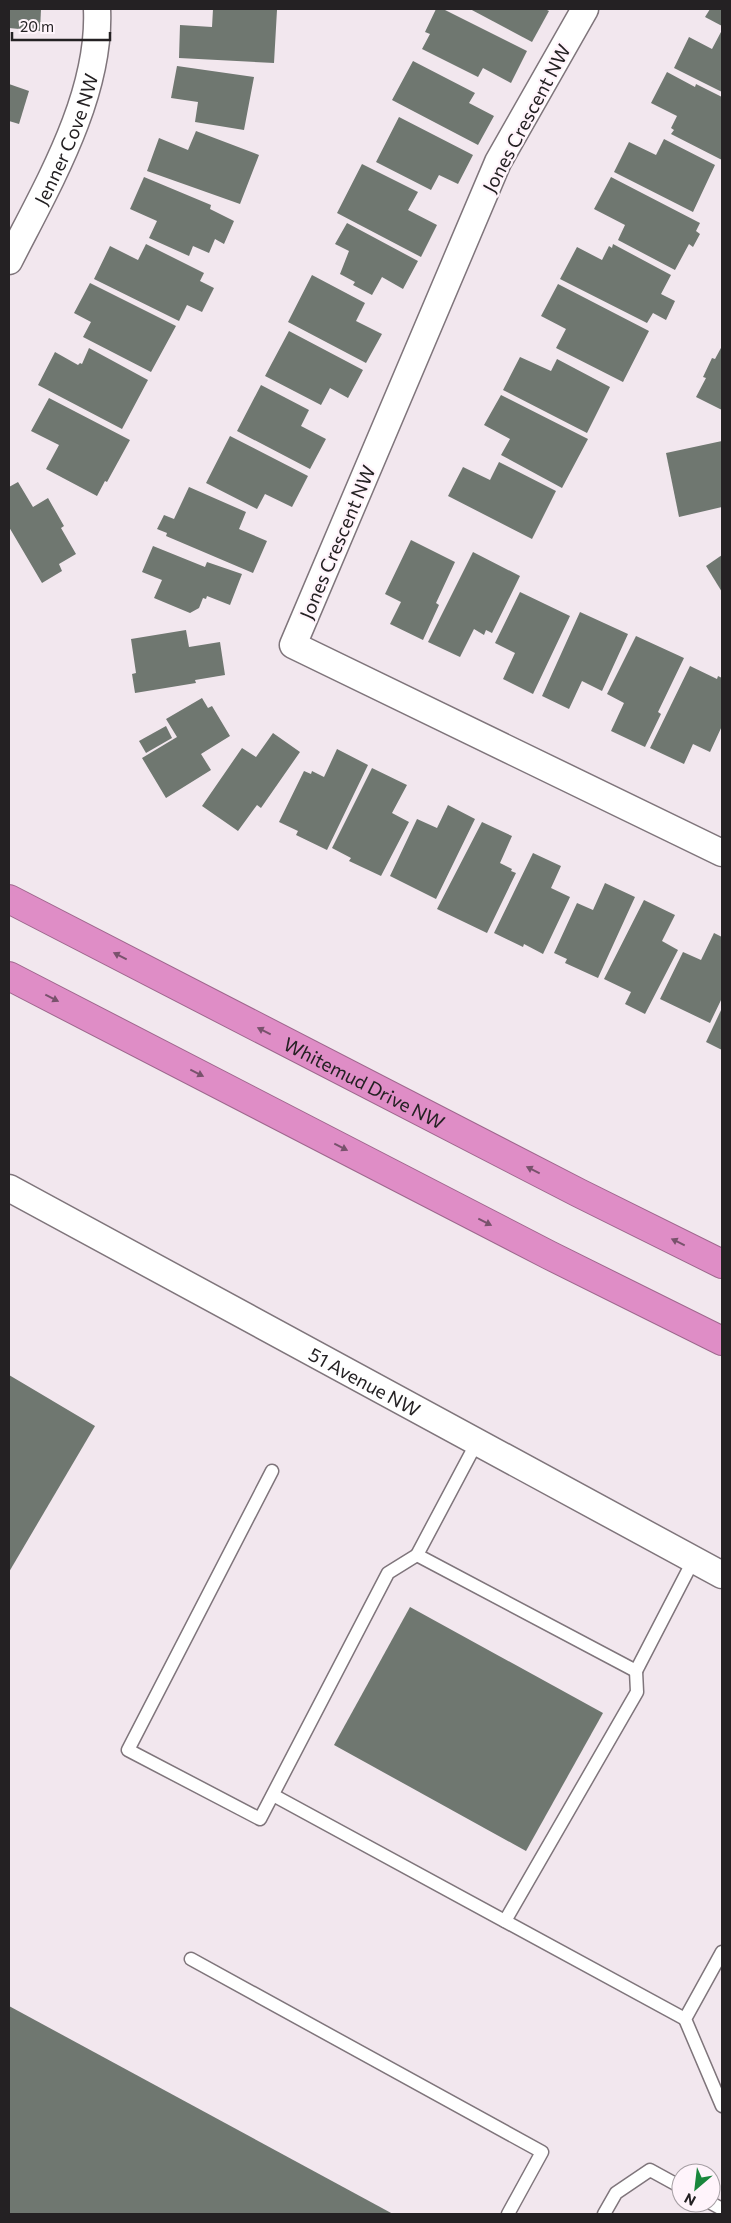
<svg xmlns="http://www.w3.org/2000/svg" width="731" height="2223" font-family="Commissioner,sans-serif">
<rect width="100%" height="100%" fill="#f2e7ee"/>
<g fill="#6f7770">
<path d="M 9,9 L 41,9 L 40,31 L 9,28 Z"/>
<path d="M 213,9 L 277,10 L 274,63 L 179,58 L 180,25 L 212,27 Z"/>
<path d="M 436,9 L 443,9 L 527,51 L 511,83 L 483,68 L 478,77 L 422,49 L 430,34 L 425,32 Z"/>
<path d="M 470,9 L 545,9 L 549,11 L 532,42 Z"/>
<path d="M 710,9 L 722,9 L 722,26 L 705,17 Z"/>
<path d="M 722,30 L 722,92 L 674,68 L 689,37 L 712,49 Z"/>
<path d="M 413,61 L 475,93 L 469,103 L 494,116 L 478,145 L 392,100 Z"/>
<path d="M 177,66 L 254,77 L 244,130 L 195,122 L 198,102 L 171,98 Z"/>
<path d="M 667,72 L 695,87 L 696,84 L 722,97 L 722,160 L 671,134 L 674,130 L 671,128 L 677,116 L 651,103 Z"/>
<path d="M 9,84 L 29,91 L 19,124 L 9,121 Z"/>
<path d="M 399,117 L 473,155 L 458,184 L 439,175 L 431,190 L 376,162 Z"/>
<path d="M 196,131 L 259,155 L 240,204 L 147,171 L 159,138 L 188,150 Z"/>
<path d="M 664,139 L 715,165 L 693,212 L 614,172 L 629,142 L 656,155 Z"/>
<path d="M 362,164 L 418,192 L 408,210 L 437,225 L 421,257 L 337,213 Z"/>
<path d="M 144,177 L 211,205 L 210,209 L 234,221 L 224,244 L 215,239 L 209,253 L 193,246 L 189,256 L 149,238 L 157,221 L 130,209 Z"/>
<path d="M 611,177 L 700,223 L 696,231 L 700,234 L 693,247 L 689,244 L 675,270 L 618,240 L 625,225 L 594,209 Z"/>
<path d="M 347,223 L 418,261 L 403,289 L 382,277 L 372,295 L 353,285 L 355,282 L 340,274 L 349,251 L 335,244 Z"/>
<path d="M 146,244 L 204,273 L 200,281 L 214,288 L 202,312 L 187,305 L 179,321 L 94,279 L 110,246 L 138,260 Z"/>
<path d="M 613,244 L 671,275 L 661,294 L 675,301 L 666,320 L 653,313 L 647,323 L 560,279 L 577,247 L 602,260 L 609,246 L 612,248 Z"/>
<path d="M 312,275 L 365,303 L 356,321 L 382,334 L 366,363 L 288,322 Z"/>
<path d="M 90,283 L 176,326 L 151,372 L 83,337 L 91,322 L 74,313 Z"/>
<path d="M 558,284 L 649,331 L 623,382 L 556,348 L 566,329 L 541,316 Z"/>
<path d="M 289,331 L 363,370 L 348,398 L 330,388 L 321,405 L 265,376 Z"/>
<path d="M 722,346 L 722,410 L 696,397 L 706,378 L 703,377 L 712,358 L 715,359 Z"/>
<path d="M 89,348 L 148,380 L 122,429 L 38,385 L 55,352 L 78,365 L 80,363 L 82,364 Z"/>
<path d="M 520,357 L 551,371 L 557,359 L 610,387 L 587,433 L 503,390 Z"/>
<path d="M 261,385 L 309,410 L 301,426 L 326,439 L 310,469 L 237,431 Z"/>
<path d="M 501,395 L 588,439 L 562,488 L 501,455 L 510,439 L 484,425 Z"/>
<path d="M 49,398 L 130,440 L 107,482 L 105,481 L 97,496 L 46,469 L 59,445 L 31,431 Z"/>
<path d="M 230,436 L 308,476 L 292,507 L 265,494 L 257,509 L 206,483 Z"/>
<path d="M 722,441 L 722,507 L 679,517 L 666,453 Z"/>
<path d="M 499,462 L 556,491 L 532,539 L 448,496 L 463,467 L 490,480 Z"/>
<path d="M 18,482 L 33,507 L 48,498 L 64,526 L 61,528 L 76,554 L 59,564 L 62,571 L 42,583 L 9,527 L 9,487 Z"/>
<path d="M 189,487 L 246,512 L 239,529 L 267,541 L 253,573 L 166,536 L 167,533 L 157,529 L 164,515 L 174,519 Z"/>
<path d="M 411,540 L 455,562 L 436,603 L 439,605 L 423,640 L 390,624 L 401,602 L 385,594 Z"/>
<path d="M 153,546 L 205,567 L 207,562 L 242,574 L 230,605 L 207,596 L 206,599 L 203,598 L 199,608 L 190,613 L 154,598 L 162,580 L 142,572 Z"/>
<path d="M 473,552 L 520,576 L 492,633 L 486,630 L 484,635 L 474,629 L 460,657 L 428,642 Z"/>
<path d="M 722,555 L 722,592 L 706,566 Z"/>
<path d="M 520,592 L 570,616 L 533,694 L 503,679 L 515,653 L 495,643 Z"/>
<path d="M 580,612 L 628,634 L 602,691 L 582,681 L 569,709 L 542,696 Z"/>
<path d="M 186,630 L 189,647 L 220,642 L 225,675 L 195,680 L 196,683 L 135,693 L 132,674 L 136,673 L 131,639 Z"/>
<path d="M 636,636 L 684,658 L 658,712 L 661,714 L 645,747 L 611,731 L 624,703 L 607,694 Z"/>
<path d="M 690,666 L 717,679 L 718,676 L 722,678 L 722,726 L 710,752 L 693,744 L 684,764 L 650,748 Z"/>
<path d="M 202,698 L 208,708 L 212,706 L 230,736 L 201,754 L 211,770 L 166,798 L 142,758 L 177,737 L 166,719 Z"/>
<path d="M 166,726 L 172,738 L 146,753 L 139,741 Z"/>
<path d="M 273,733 L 300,752 L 261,808 L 257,805 L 238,831 L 202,806 L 242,748 L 256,757 Z"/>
<path d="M 337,749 L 368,765 L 327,850 L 296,835 L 298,831 L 279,822 L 304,771 L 311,774 L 312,771 L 324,777 Z"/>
<path d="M 372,768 L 407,785 L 392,813 L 409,822 L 381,876 L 349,861 L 351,858 L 332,848 Z"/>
<path d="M 448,805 L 475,819 L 436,899 L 390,876 L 417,819 L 437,828 Z"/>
<path d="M 482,822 L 512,836 L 500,863 L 512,869 L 511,871 L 516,873 L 487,933 L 437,909 Z"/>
<path d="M 533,853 L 561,866 L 551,888 L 570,897 L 543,954 L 524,944 L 523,947 L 494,933 Z"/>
<path d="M 605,883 L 635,897 L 598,978 L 565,963 L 567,959 L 554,953 L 577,903 L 593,910 Z"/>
<path d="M 644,900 L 675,915 L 662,941 L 678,950 L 645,1014 L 625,1004 L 631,992 L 604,979 Z"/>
<path d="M 714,933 L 722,937 L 722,998 L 710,1023 L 660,999 L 683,952 L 701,960 Z"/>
<path d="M 722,1008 L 722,1050 L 706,1042 Z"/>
<path d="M 9,1375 L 95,1426 L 9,1572 Z"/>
<path d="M 410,1607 L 603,1713 L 526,1851 L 334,1745 Z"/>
<path d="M 9,2006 L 393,2214 L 9,2214 Z"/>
</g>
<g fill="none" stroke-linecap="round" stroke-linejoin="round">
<g stroke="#7f757b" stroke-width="15">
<g id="lane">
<path d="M 477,1442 L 417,1555 L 636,1671 L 694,1559"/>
<path d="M 272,1471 L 128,1750 L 260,1819 L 388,1573 L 417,1555"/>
<path d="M 273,1795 L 685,2019"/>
<path d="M 505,1921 L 637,1692 L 636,1671"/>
<path d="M 722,1952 L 685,2019 L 722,2106"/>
<path d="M 191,1959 L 542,2152 L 508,2214"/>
<path d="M 711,2203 L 722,2209"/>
<path d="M 604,2214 L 616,2193 L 650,2170 L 681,2187"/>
</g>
</g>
<g stroke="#7f757b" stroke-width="29">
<g id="street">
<path d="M 585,9 L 498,162 L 293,645 L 722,853"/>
<path id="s1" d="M 9,261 C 47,186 101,96 97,9"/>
<path id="s2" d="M 9,1188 L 722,1575"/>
</g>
</g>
<g stroke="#9e678d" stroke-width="30">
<g id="highway">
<path id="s3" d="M 9,899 L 579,1193 L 722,1264"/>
<path d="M 9,976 L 549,1255 L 722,1341"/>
</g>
</g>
<use href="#lane" stroke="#fff" stroke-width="12"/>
<use href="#street" stroke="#fff" stroke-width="26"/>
<use href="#highway" stroke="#df8dc6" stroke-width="28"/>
</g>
<defs><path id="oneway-solid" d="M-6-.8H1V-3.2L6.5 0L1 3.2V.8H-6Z" transform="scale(1.25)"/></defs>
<g fill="#78526c">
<use href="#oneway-solid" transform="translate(120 956) rotate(-153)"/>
<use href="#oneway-solid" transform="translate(52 998) rotate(27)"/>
<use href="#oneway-solid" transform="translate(264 1031) rotate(-153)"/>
<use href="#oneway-solid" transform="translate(197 1073) rotate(27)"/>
<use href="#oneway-solid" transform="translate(341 1147) rotate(27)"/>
<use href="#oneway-solid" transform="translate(533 1170) rotate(-153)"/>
<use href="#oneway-solid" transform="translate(485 1222) rotate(27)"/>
<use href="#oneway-solid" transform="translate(678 1242) rotate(-154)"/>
</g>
<g text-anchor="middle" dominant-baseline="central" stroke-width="4.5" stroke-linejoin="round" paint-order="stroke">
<g font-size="19" fill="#242123" stroke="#fff4fb">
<text transform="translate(526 118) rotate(-62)">Jones Crescent NW</text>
<text stroke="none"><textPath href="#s1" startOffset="135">Jenner Cove NW</textPath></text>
<text transform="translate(337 542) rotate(-67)">Jones Crescent NW</text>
<text stroke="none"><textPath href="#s3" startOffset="400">Whitemud Drive NW</textPath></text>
<text stroke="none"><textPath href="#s2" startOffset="405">51 Avenue NW</textPath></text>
</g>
</g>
<rect width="731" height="2223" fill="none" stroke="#242123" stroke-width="20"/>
<g transform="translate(696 2188) rotate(208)"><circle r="24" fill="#fff4fb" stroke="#a7a0a5"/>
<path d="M0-4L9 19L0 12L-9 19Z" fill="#19863c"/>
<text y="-8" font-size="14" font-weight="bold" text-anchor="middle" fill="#242123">N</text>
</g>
<path d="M12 32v8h98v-8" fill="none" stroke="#242123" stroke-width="2.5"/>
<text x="20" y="32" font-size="15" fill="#242123" stroke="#fff4fb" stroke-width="4" paint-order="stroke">20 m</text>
</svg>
